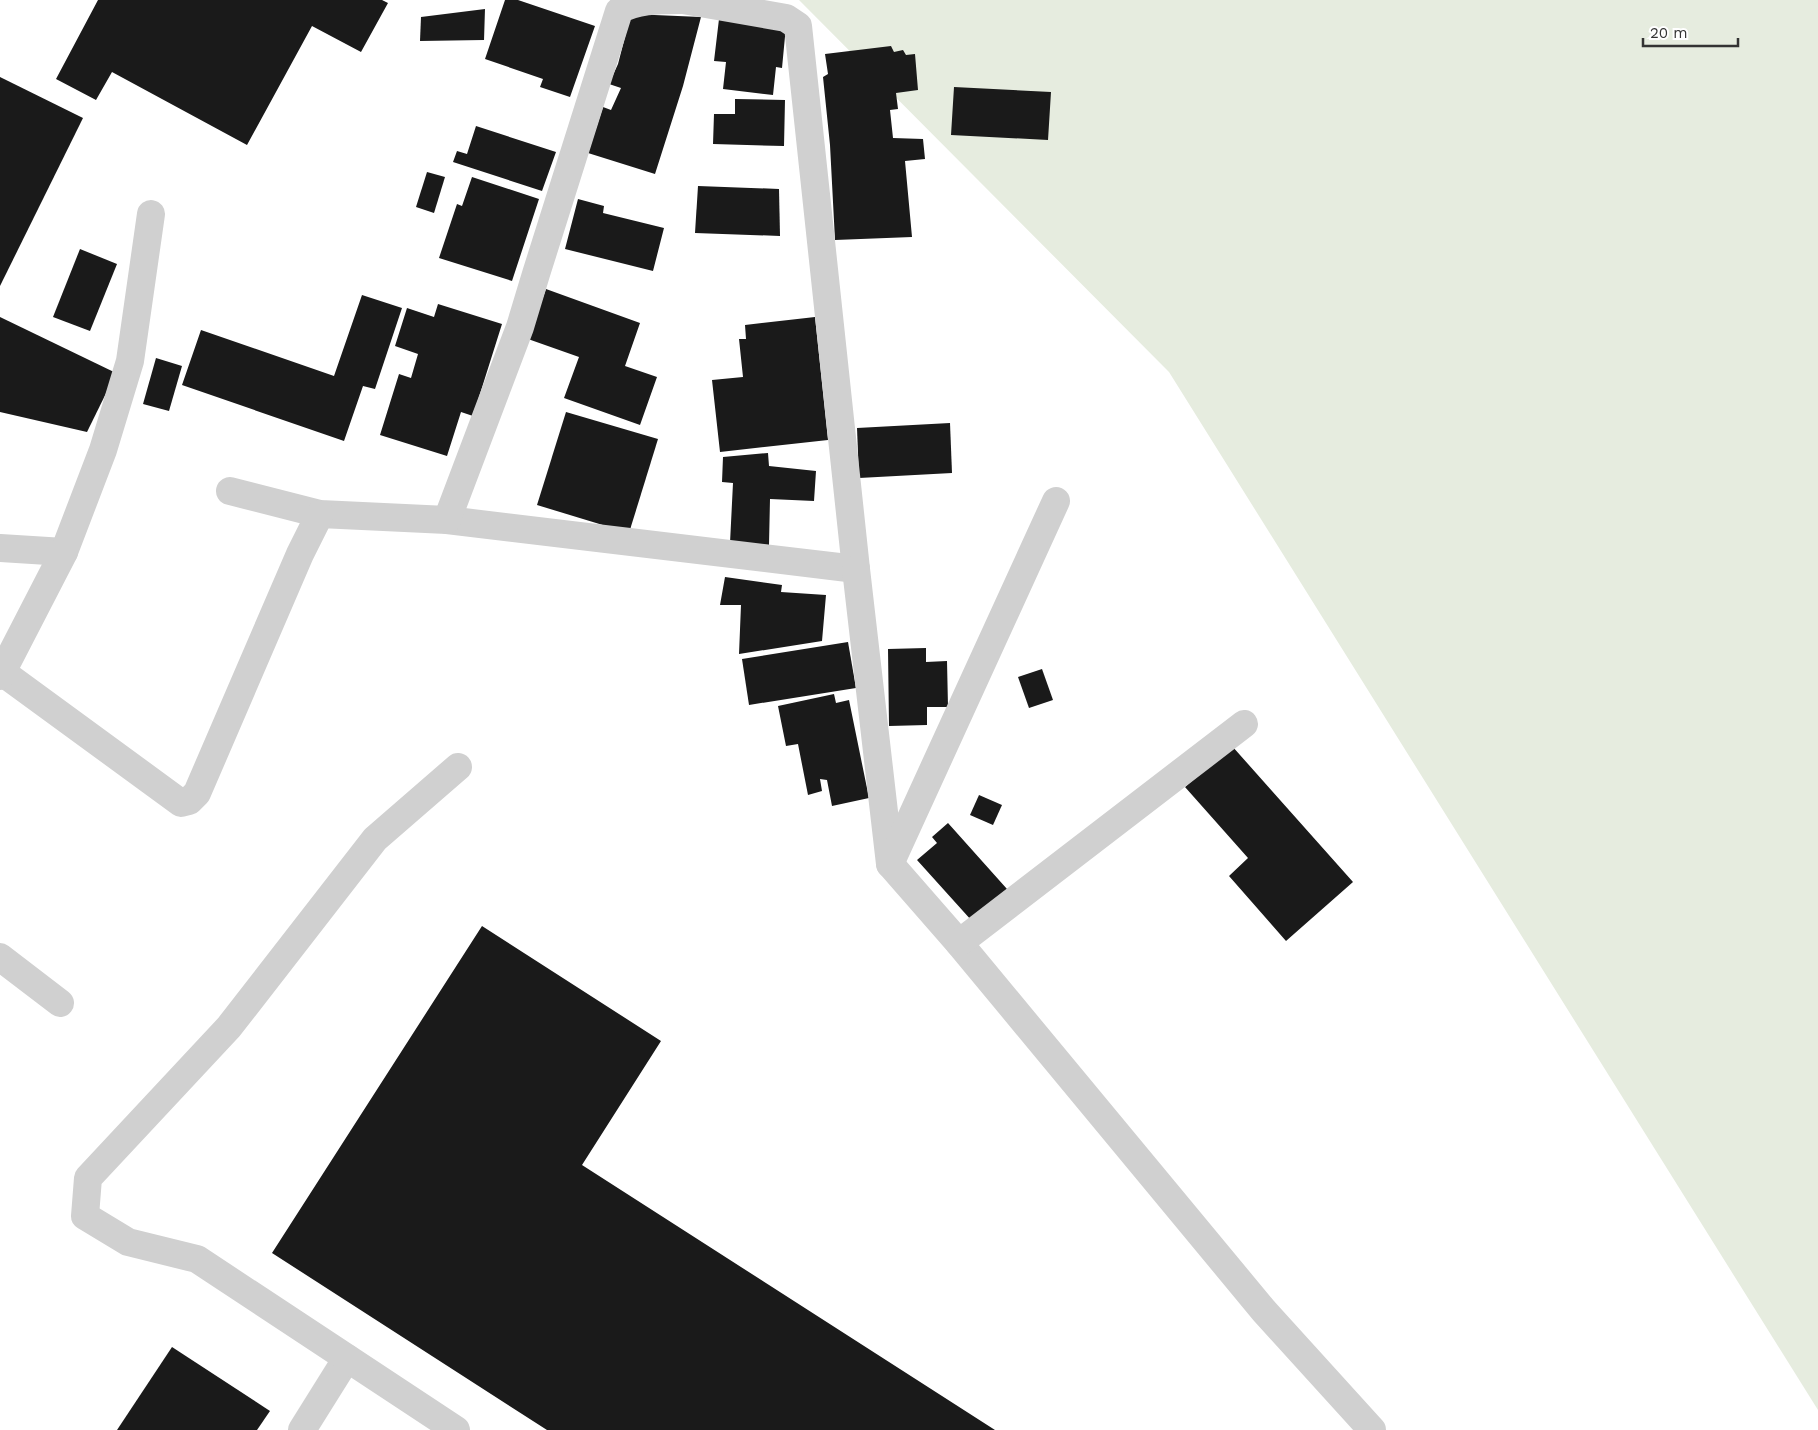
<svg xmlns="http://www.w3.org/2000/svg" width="1818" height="1430" font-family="'Work Sans',sans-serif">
<rect width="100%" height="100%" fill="#fff"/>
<path fill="#e6ecdf" d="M 799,0 L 1818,0 L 1818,1410 L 1169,372 Z"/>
<g fill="#1a1a1a">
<path d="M 98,0 L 382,0 L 388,3 L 361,52 L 312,26 L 247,145 L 112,72 L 96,100 L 56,79 Z"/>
<path d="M 505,0 L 518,0 L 595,26 L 570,97 L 540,87 L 543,79 L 485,59 Z"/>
<path d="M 485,9 L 484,40 L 420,41 L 421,17 Z"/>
<path d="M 631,14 L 701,17 L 683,86 L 655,174 L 588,153 L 603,107 L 611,110 L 621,88 L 609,84 L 618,64 Z"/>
<path d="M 719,19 L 786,26 L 782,68 L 776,67 L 773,95 L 723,89 L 726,62 L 714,61 Z"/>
<path d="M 891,46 L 894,52 L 903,50 L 906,55 L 915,54 L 918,90 L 896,93 L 898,109 L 890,110 L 893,138 L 923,139 L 925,159 L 905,161 L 912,237 L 835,240 L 830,145 L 823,77 L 828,74 L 825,54 Z"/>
<path d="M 0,77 L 83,118 L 0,286 Z"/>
<path d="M 954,87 L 1051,92 L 1048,140 L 951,135 Z"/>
<path d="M 735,99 L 785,100 L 784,146 L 713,144 L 714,114 L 735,114 Z"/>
<path d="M 476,126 L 556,152 L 542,191 L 453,162 L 457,151 L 467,154 Z"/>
<path d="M 427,172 L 445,177 L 434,213 L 416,207 Z"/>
<path d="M 472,177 L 539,199 L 512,281 L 439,258 L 457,204 L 462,206 Z"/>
<path d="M 698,186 L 779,189 L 780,236 L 695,233 Z"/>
<path d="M 578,199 L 604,206 L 603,213 L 664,228 L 653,271 L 565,249 Z"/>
<path d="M 80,249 L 117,264 L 90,331 L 53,317 Z"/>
<path d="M 546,289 L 640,323 L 625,366 L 657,377 L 640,425 L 564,398 L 579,357 L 528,339 Z"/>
<path d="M 362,295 L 402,308 L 375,389 L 363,386 L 344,441 L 182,385 L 201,330 L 334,376 Z"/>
<path d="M 438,304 L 502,324 L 473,416 L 461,412 L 447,456 L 380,435 L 399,374 L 411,378 L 418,354 L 395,346 L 407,308 L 434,317 Z"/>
<path d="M 0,317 L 116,373 L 87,432 L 0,412 Z"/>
<path d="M 815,317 L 828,440 L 720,452 L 712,380 L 743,377 L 739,339 L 746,339 L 745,325 Z"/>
<path d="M 156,358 L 182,366 L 169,411 L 143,404 Z"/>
<path d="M 566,412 L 658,439 L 629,533 L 537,505 Z"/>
<path d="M 950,423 L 952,473 L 859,478 L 857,428 Z"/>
<path d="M 768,453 L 769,466 L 816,471 L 814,501 L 770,499 L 769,545 L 730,543 L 733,483 L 722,482 L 723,457 Z"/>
<path d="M 725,577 L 782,585 L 781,592 L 826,595 L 822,641 L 739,654 L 741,605 L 720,605 Z"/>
<path d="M 848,642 L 856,688 L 749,705 L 742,659 Z"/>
<path d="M 926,648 L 926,662 L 947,661 L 948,707 L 927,707 L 927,725 L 889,726 L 888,649 Z"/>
<path d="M 1042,669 L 1053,700 L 1029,708 L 1018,677 Z"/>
<path d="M 834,694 L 836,703 L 849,700 L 869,798 L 832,806 L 827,780 L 820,779 L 822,791 L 808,795 L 798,744 L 786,746 L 778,706 Z"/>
<path d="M 1232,746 L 1353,882 L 1286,941 L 1229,876 L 1248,858 L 1185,787 Z"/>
<path d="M 979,795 L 1002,805 L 993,825 L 970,815 Z"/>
<path d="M 948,823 L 1007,889 L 972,921 L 917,860 L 937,843 L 932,837 Z"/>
<path d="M 482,926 L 661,1041 L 582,1165 L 995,1430 L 547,1430 L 272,1253 Z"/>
<path d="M 172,1347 L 270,1411 L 257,1430 L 117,1430 Z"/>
</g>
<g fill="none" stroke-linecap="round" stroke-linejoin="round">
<g stroke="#d0d0d0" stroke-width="28">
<path d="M 230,491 L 320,514 L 447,520 L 856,569 L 798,26 L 786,18 L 683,0"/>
<path d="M 447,520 L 520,327 L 536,274 L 619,11 C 633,0 660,0 680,0"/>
<path d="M 0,548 L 64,552"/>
<path d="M 856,569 L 890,864 L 959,943 L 1264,1311 L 1372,1430"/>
<path d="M 2,672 L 181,803 L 189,801 L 197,793 L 300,554 L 320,514"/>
<path d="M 0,676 L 64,552 L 103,450 L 130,361 L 151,214"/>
<path d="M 890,864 L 1056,501"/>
<path d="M 959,943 L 1244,724"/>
<path d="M 0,957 L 60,1003"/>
<path d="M 302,1430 L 347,1358"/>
<path d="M 456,1430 L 197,1259 L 128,1242 L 85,1216 L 88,1178 L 229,1027 L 375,839 L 458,767"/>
</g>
</g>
<path d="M1643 38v8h95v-8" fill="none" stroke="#333333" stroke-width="2.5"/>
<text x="1650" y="38" font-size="15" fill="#333333" stroke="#ffffff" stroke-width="4" paint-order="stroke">20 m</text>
</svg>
